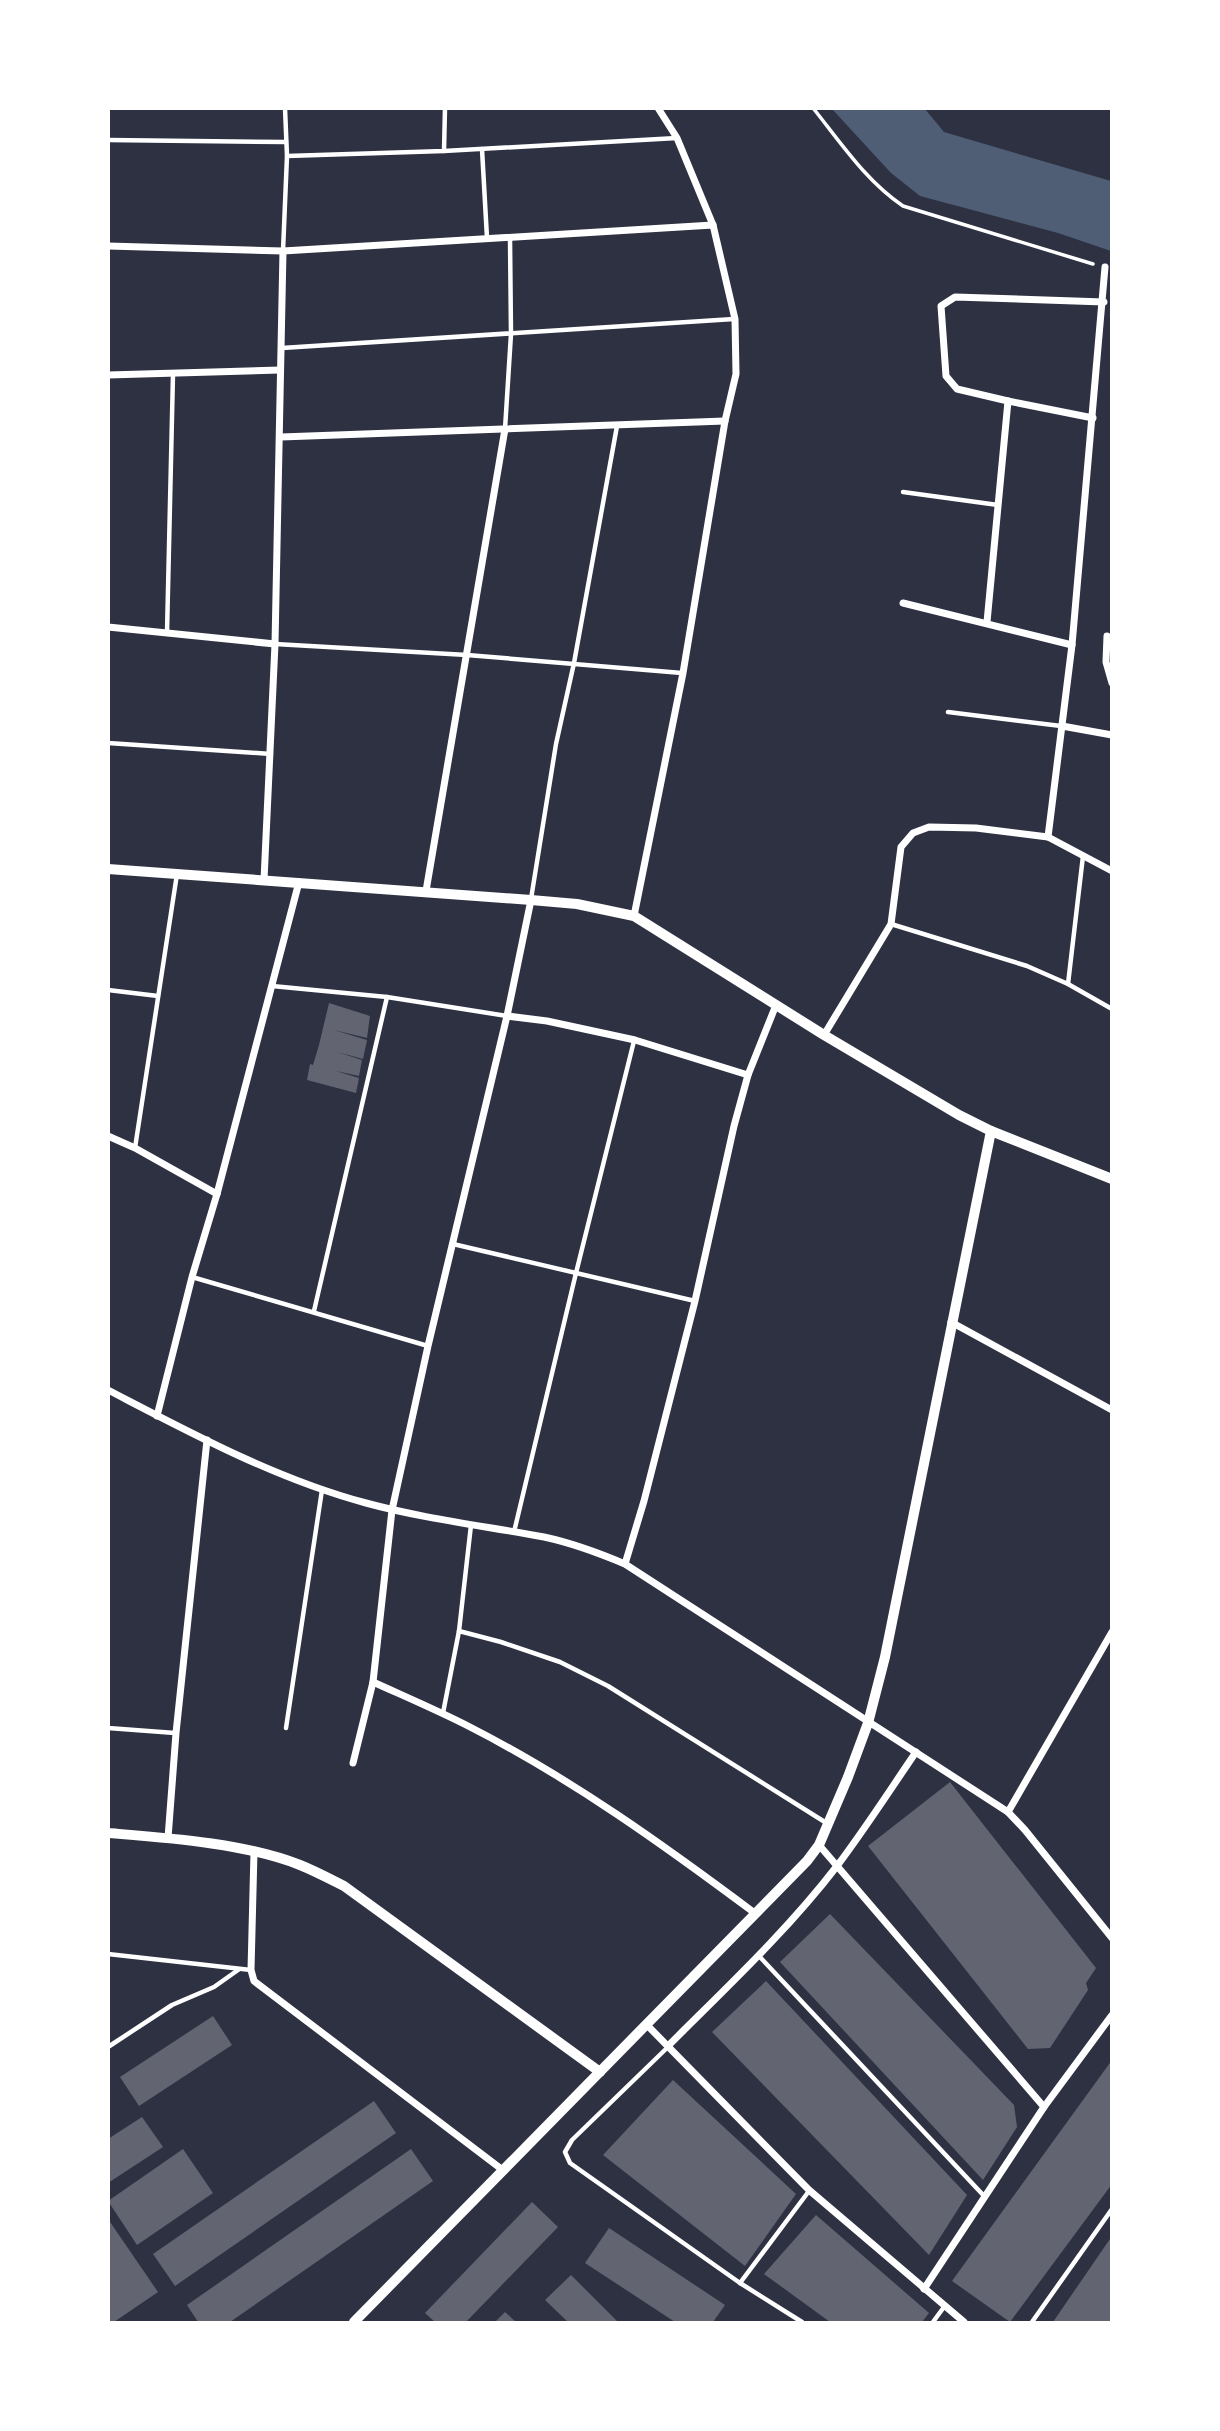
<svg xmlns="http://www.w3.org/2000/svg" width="1220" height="2431" font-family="Cabin,sans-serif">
<rect width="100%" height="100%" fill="#2d3142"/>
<path fill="#4f5d75" d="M 832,109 L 925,109 L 944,132 L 1111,181 L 1111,251 L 1058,233 L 920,196 L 891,173 Z"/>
<g fill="#626471">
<path d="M 329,1003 L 370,1016 L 367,1038 L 334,1030 L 367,1040 L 363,1059 L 337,1052 L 362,1060 L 359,1076 L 336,1071 L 359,1078 L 356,1093 L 307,1080 L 310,1064 L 313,1065 L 319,1045 Z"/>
<path d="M 950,1782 L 1096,1968 L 1086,1983 L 1088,1990 L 1050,2048 L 1028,2049 L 868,1846 Z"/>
<path d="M 830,1914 L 1014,2105 L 1017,2127 L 983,2180 L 780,1962 Z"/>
<path d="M 766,1981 L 967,2195 L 929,2255 L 712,2032 Z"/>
<path d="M 213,2016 L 232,2045 L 139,2106 L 120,2077 Z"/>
<path d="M 1112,2060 L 1112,2184 L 1010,2322 L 952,2281 Z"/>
<path d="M 673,2080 L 796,2194 L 745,2266 L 603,2155 Z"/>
<path d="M 374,2101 L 396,2133 L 175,2286 L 153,2254 Z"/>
<path d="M 142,2117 L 163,2147 L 108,2183 L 108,2139 Z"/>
<path d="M 183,2149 L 213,2193 L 137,2245 L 108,2201 Z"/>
<path d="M 411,2149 L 433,2181 L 230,2322 L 198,2322 L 187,2305 Z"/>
<path d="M 532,2202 L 558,2227 L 466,2322 L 435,2322 L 425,2313 Z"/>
<path d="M 816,2215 L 929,2313 L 922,2322 L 830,2322 L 764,2274 Z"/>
<path d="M 108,2219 L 158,2292 L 114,2322 L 108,2322 Z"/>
<path d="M 609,2228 L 725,2305 L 713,2322 L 675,2322 L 585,2263 Z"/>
<path d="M 1112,2236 L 1112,2322 L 1053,2322 Z"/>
<path d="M 571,2275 L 618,2322 L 568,2322 L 545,2300 Z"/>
<path d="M 505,2312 L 516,2322 L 495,2322 Z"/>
</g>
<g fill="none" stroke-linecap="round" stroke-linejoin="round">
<path stroke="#fff" stroke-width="3.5" d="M 813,108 C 841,143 866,181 903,206 L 1093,264"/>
<g stroke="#fff" stroke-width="4.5">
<path d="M 108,140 L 286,142"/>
<path d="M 482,149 L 487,238"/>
<path d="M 444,151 L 445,108"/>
<path d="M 287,156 L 444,151 L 677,138"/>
<path d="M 283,251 L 287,156 L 285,108"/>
<path d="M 282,348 L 734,319"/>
<path d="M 505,429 L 511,334 L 510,238"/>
<path d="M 903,492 L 998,505"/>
<path d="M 167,633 L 173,374"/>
<path d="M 275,644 L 467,655 L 682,673"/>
<path d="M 948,712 L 1061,726"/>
<path d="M 108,743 L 271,754"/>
<path d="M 531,899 L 556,744 L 574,663 L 617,426"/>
<path d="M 891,924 L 1027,966 L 1068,984 L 1112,1009"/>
<path d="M 1068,984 L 1083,856"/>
<path d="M 272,986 L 387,997 L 507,1016"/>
<path d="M 108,990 L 158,996"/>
<path d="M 135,1148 L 177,874"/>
<path d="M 453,1244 L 695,1301"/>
<path d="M 192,1277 L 428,1346"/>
<path d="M 314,1311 L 387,997"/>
<path d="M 514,1532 L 576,1273 L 634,1041"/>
<path d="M 459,1631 L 501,1642 L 560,1662 L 608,1686 L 828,1824"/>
<path d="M 443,1713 L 459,1631 L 471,1525"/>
<path d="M 108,1728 L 175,1733"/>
<path d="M 286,1728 L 322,1490"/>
<path d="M 108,1954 L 251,1970"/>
<path d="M 759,1956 L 985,2197"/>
<path d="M 669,2046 L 572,2140 L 565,2152 L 570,2163 L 740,2283 L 802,2322"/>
<path d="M 108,2047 L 172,2005 L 214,1987 L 238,1970"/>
<path d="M 740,2283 L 809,2191"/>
<path d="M 933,2322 L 944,2307"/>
<path d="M 1032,2322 L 1112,2209"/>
</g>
<g stroke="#fff" stroke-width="7">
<path d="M 108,246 L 283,251 L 713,225"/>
<path d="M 108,375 L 280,370"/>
<path d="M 1008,401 L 957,389 L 946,376 L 941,306 L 955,297 L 1104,302"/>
<path d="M 281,437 L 725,421"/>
<path d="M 903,603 L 1072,645"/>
<path d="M 987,622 L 1008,401 L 1093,418"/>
<path d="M 108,627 L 275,644"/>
<path d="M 1107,636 L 1106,662 L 1112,683"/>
<path d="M 1062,726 L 1112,735"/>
<path d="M 1048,837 L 1072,645 L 1105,267"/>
<path d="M 264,880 L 275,644 L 283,251"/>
<path d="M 426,891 L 505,429"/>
<path d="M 634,916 L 683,673 L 725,421 L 736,374 L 735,319 L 713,225 L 677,138 L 658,108"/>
<path d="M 507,1016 L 547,1021 L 635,1040 L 748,1075"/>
<path d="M 824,1035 L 891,924 L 901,847 L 913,833 L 929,827 L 976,828 L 1048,837 L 1112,871"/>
<path d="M 108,1136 L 135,1148 L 217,1194"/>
<path d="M 951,1322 L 1112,1410"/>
<path d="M 108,1390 C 191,1433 276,1479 366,1503 C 425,1519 485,1526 544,1537 C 572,1543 599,1553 625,1564 L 1008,1812 L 1025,1830 L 1112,1938"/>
<path d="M 157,1416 L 192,1277 L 217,1194 L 299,882"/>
<path d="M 625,1564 L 644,1501 L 695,1301 L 734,1126 L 748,1075 L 776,1005"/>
<path d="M 373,1682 C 406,1697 439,1711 470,1727 C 572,1779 665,1846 756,1914"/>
<path d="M 353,1763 L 373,1682 L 392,1510 L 428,1346 L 507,1016 L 531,900"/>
<path d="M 1008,1812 L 1112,1632"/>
<path d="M 168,1838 L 176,1733 L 207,1440"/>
<path d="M 819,1845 L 1044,2107"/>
<path d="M 254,1852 L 251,1970 L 254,1981 L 504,2171"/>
<path d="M 646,2024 L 809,2190 L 964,2322"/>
<path d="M 669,2045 C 727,1987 787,1931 837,1866 C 865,1829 890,1790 916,1752"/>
<path d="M 924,2289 L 1044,2107 L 1112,2015"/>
</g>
<g stroke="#fff" stroke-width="10">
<path d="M 108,869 L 531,900 L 577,904 L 634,916 L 824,1035 L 959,1115 L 991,1131 L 1112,1179"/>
<path d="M 108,1833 C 169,1838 244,1843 300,1865 C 315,1871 330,1879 344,1886 L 600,2072"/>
<path d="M 354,2322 L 807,1861 L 819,1845 L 848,1777 L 868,1723 L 885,1657 L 991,1131"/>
</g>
</g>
<rect width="1220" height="2431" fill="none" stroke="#ffffff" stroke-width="220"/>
</svg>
